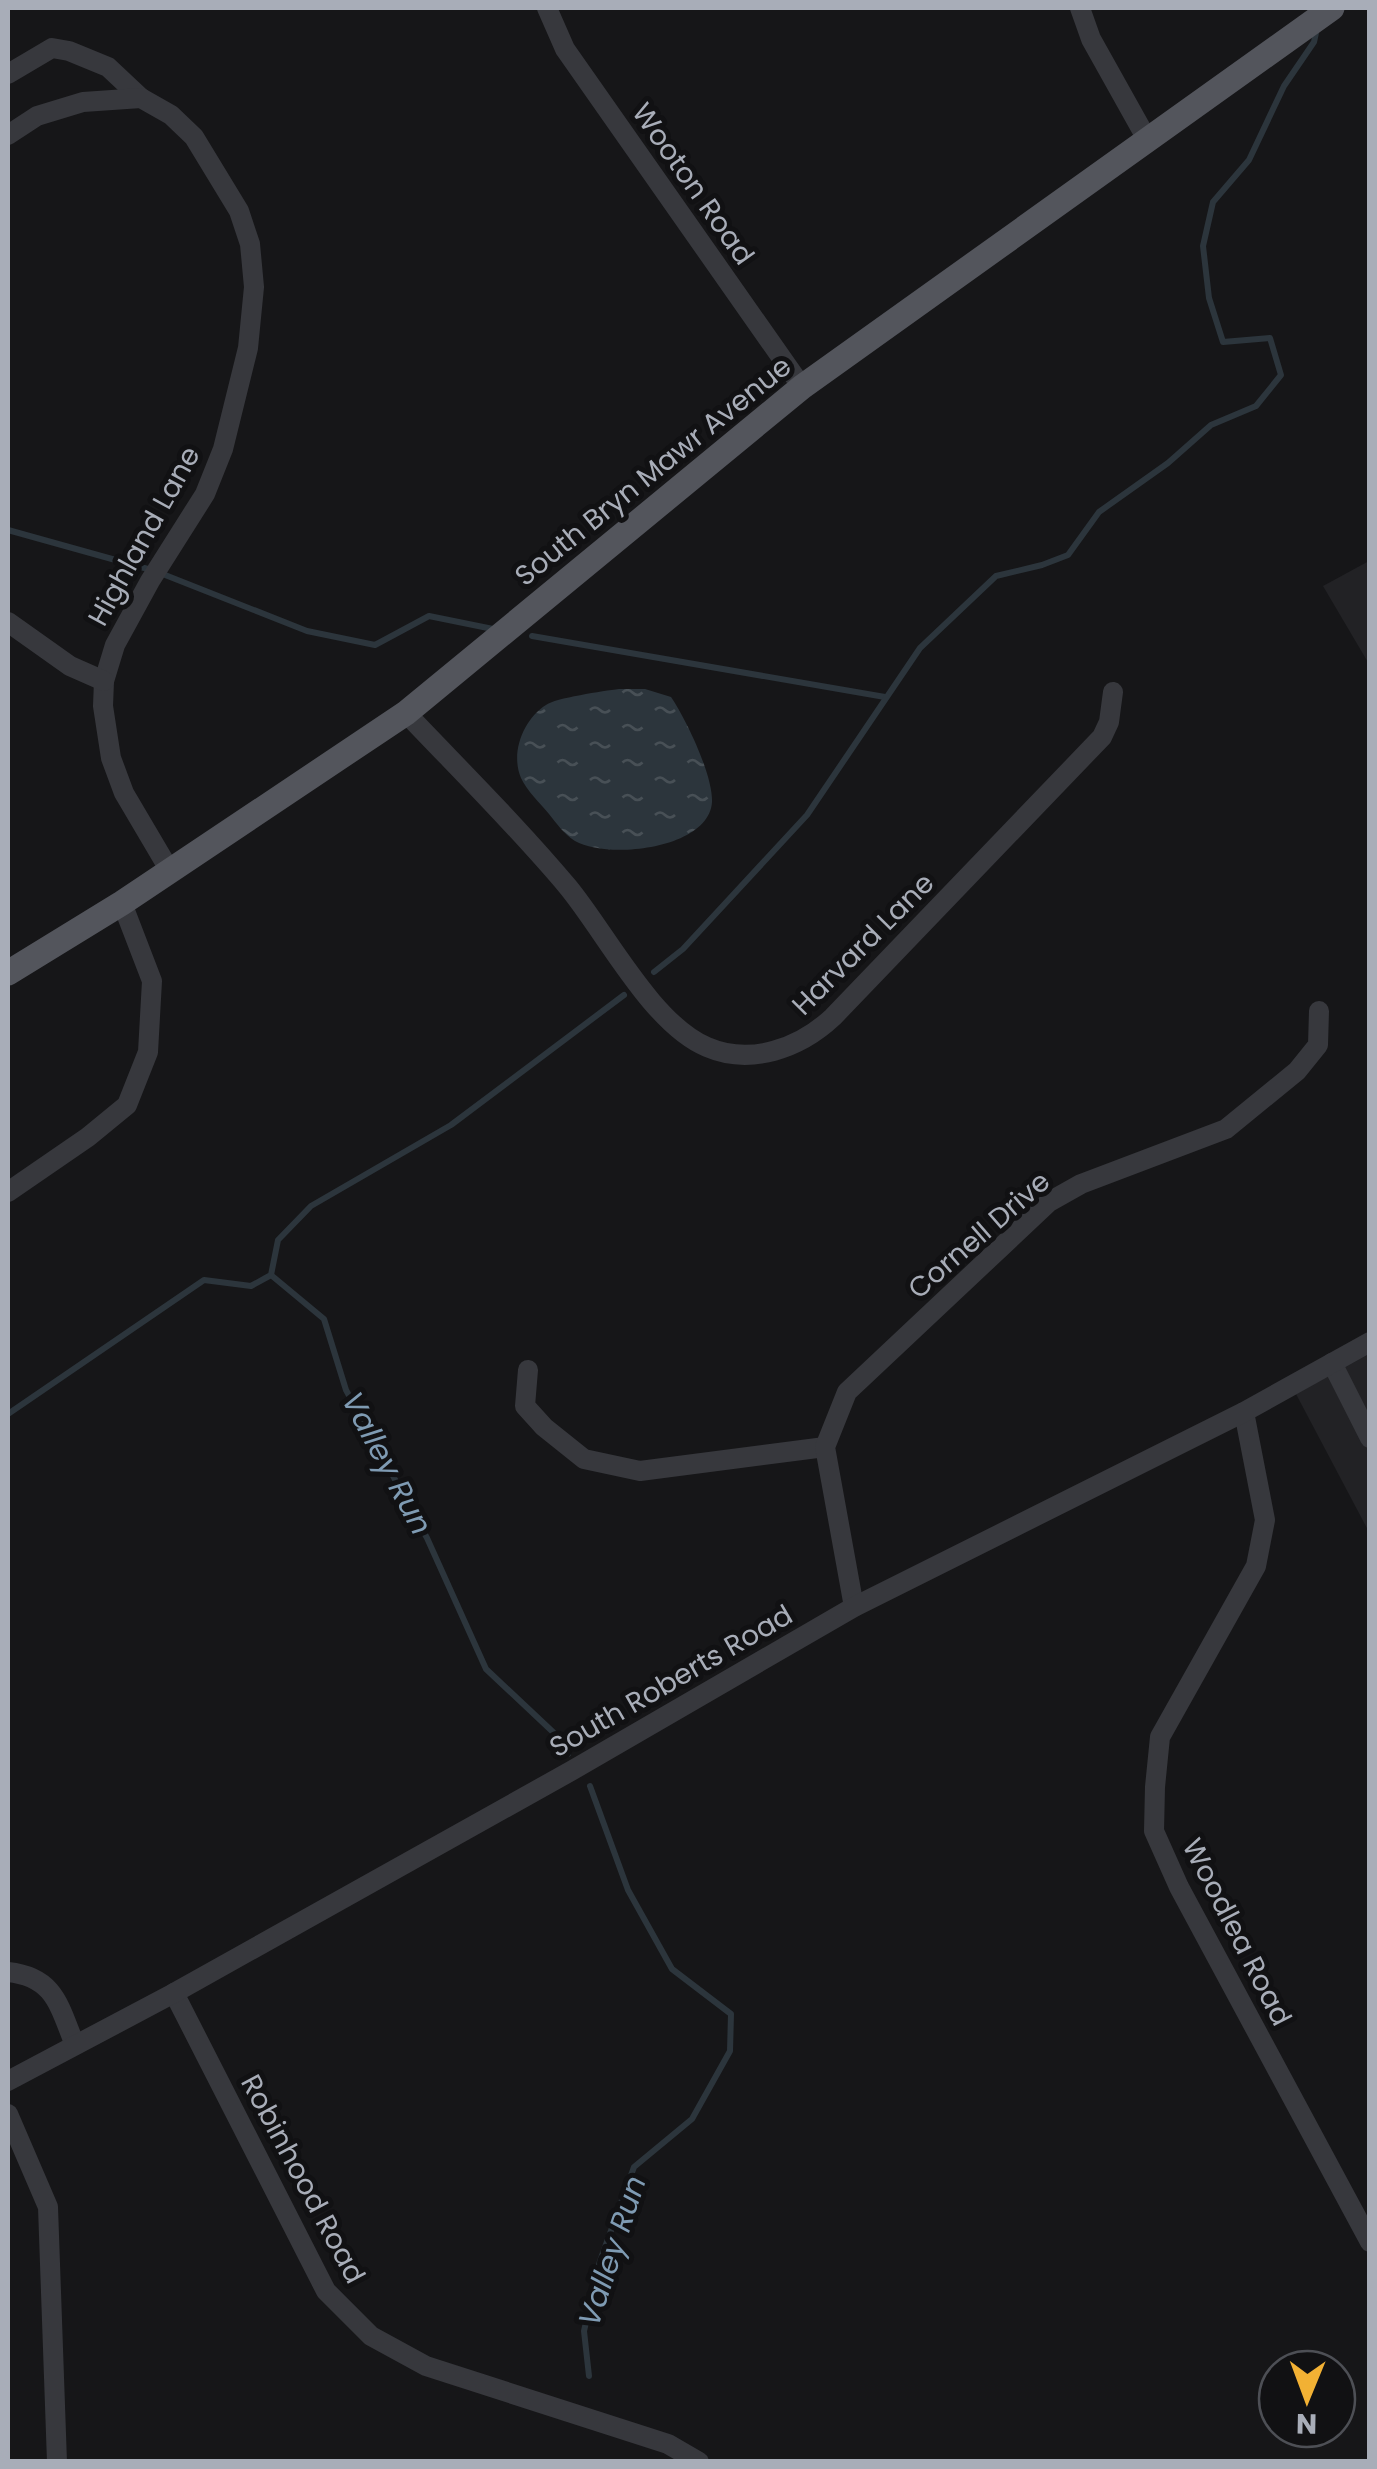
<svg xmlns="http://www.w3.org/2000/svg" width="1377" height="2469" font-family="Poppins,sans-serif">
<defs>
<pattern id="water-ripples" width="26" height="14" patternUnits="userSpaceOnUse" patternTransform="scale(2.5)"><rect width="26" height="14" fill="#2c353c"/><path d="M2 4q2-2 4 0t4 0M15 11q2-2 4 0t4 0" fill="none" stroke="#485056"/></pattern>
</defs>
<rect width="100%" height="100%" fill="#161618"/>
<g fill="#222225">
<path d="M 1369,561 L 1369,664 L 1323,586 Z"/>
<path d="M 1369,1354 L 1369,1532 L 1296,1394 Z"/>
</g>
<path fill="url(#water-ripples)" d="M 619,689 L 645,689 L 671,697 C 686,719 713,775 712,802 C 709,849 608,860 575,841 C 564,834 557,824 549,814 C 540,803 527,791 521,778 C 510,752 524,719 546,705 C 555,698 604,691 619,689 Z"/>
<g fill="none" stroke-linecap="round" stroke-linejoin="round">
<g stroke="#2c353c" stroke-width="6">
<path d="M 8,530 L 155,571 L 307,631 L 375,645 L 429,616 L 493,629"/>
<path d="M 532,636 L 885,697"/>
<path d="M 654,972 L 683,949 L 807,815 L 920,648 L 996,576 L 1042,565 L 1068,555 L 1099,512 L 1168,463 L 1211,425 L 1256,406 L 1281,375 L 1270,338 L 1223,342 L 1209,298 L 1203,246 L 1213,202 L 1249,160 L 1284,86 L 1314,42 L 1317,28"/>
<path d="M 271,1275 L 324,1319 L 346,1390 L 427,1538 L 486,1669 L 553,1732 L 568,1754"/>
<path d="M 8,1414 L 204,1280 L 251,1286 L 271,1275 L 278,1240 L 311,1206 L 451,1125 L 624,995"/>
<path d="M 589,2376 L 584,2331 L 600,2261 L 634,2167 L 692,2119 L 730,2051 L 731,2014 L 672,1969 L 628,1890 L 590,1786"/>
</g>
<g stroke="#37383d" stroke-width="20">
<path d="M 547,8 L 565,49 L 802,387"/>
<path d="M 1080,8 L 1091,39 L 1148,141"/>
<path d="M 8,74 L 52,48 L 69,51 L 108,67 L 141,98"/>
<path d="M 8,135 L 37,116 L 83,102 L 141,98 L 171,115 L 194,137 L 239,211 L 250,244 L 254,287 L 248,348 L 223,449 L 205,494 L 150,581 L 115,645 L 104,681 L 103,706 L 111,758 L 124,793 L 170,871"/>
<path d="M 8,622 L 70,666 L 104,681"/>
<path d="M 406,713 C 460,770 517,826 568,887 C 606,933 652,1024 707,1047 C 751,1066 800,1048 833,1017 L 1102,737 L 1109,722 L 1113,692"/>
<path d="M 8,1192 L 88,1137 L 127,1105 L 148,1052 L 152,981 L 122,903"/>
<path d="M 1332,1363 L 1370,1438"/>
<path d="M 528,1370 L 525,1406 L 544,1427 L 584,1459 L 640,1471 L 825,1447"/>
<path d="M 1244,1412 L 1265,1520 L 1256,1566 L 1160,1737 L 1155,1787 L 1154,1831 L 1179,1887 L 1370,2242"/>
<path d="M 854,1607 L 825,1447 L 847,1392 L 1049,1202 L 1081,1184 L 1226,1129 L 1297,1071 L 1318,1045 L 1319,1011"/>
<path d="M 8,1972 C 55,1977 59,2006 75,2045"/>
<path d="M 174,1993 L 326,2291 L 371,2336 L 426,2366 L 668,2444 L 699,2462"/>
<path d="M 8,2081 L 174,1993 L 571,1771 L 854,1607 L 1244,1412 L 1370,1342"/>
<path d="M 8,2114 L 48,2207 L 57,2462"/>
</g>
<path stroke="#53555c" stroke-width="25" d="M 8,973 L 122,903 L 406,713 L 802,387 L 1332,8"/>
</g>
<g text-anchor="middle" dominant-baseline="central" stroke-width="10" stroke-linejoin="round" paint-order="stroke">
<g font-size="28" fill="#a8adb8" stroke="#111113">
<text transform="translate(693 184) rotate(55)">Wooton Road</text>
<text transform="translate(653 471) rotate(-39)">South Bryn Mawr Avenue</text>
<text transform="translate(144 536) rotate(-61)">Highland Lane</text>
<text transform="translate(863 944) rotate(-45)">Harvard Lane</text>
<text transform="translate(979 1235) rotate(-41)">Cornell Drive</text>
<text transform="translate(671 1681) rotate(-30)">South Roberts Road</text>
<text transform="translate(1237 1932) rotate(63)">Woodlea Road</text>
<text transform="translate(303 2179) rotate(62)">Robinhood Road</text>
</g>
<g font-size="30" font-style="italic" fill="#7f9bb3" stroke="#111113">
<text transform="translate(387 1463) rotate(62)">Valley Run</text>
<text transform="translate(612 2251) rotate(-72)">Valley Run</text>
</g>
</g>
<rect width="1377" height="2469" fill="none" stroke="#a8adb8" stroke-width="20"/>
<g transform="translate(1307 2399) rotate(181)"><circle r="48" fill="#111113" stroke="#4d4f55" stroke-width="2.5"/>
<path d="M0-8L18 38L0 25L-18 38Z" fill="#f2b134"/>
<text y="-15" font-size="28" font-weight="bold" text-anchor="middle" fill="#a8adb8">N</text>
</g>
</svg>
